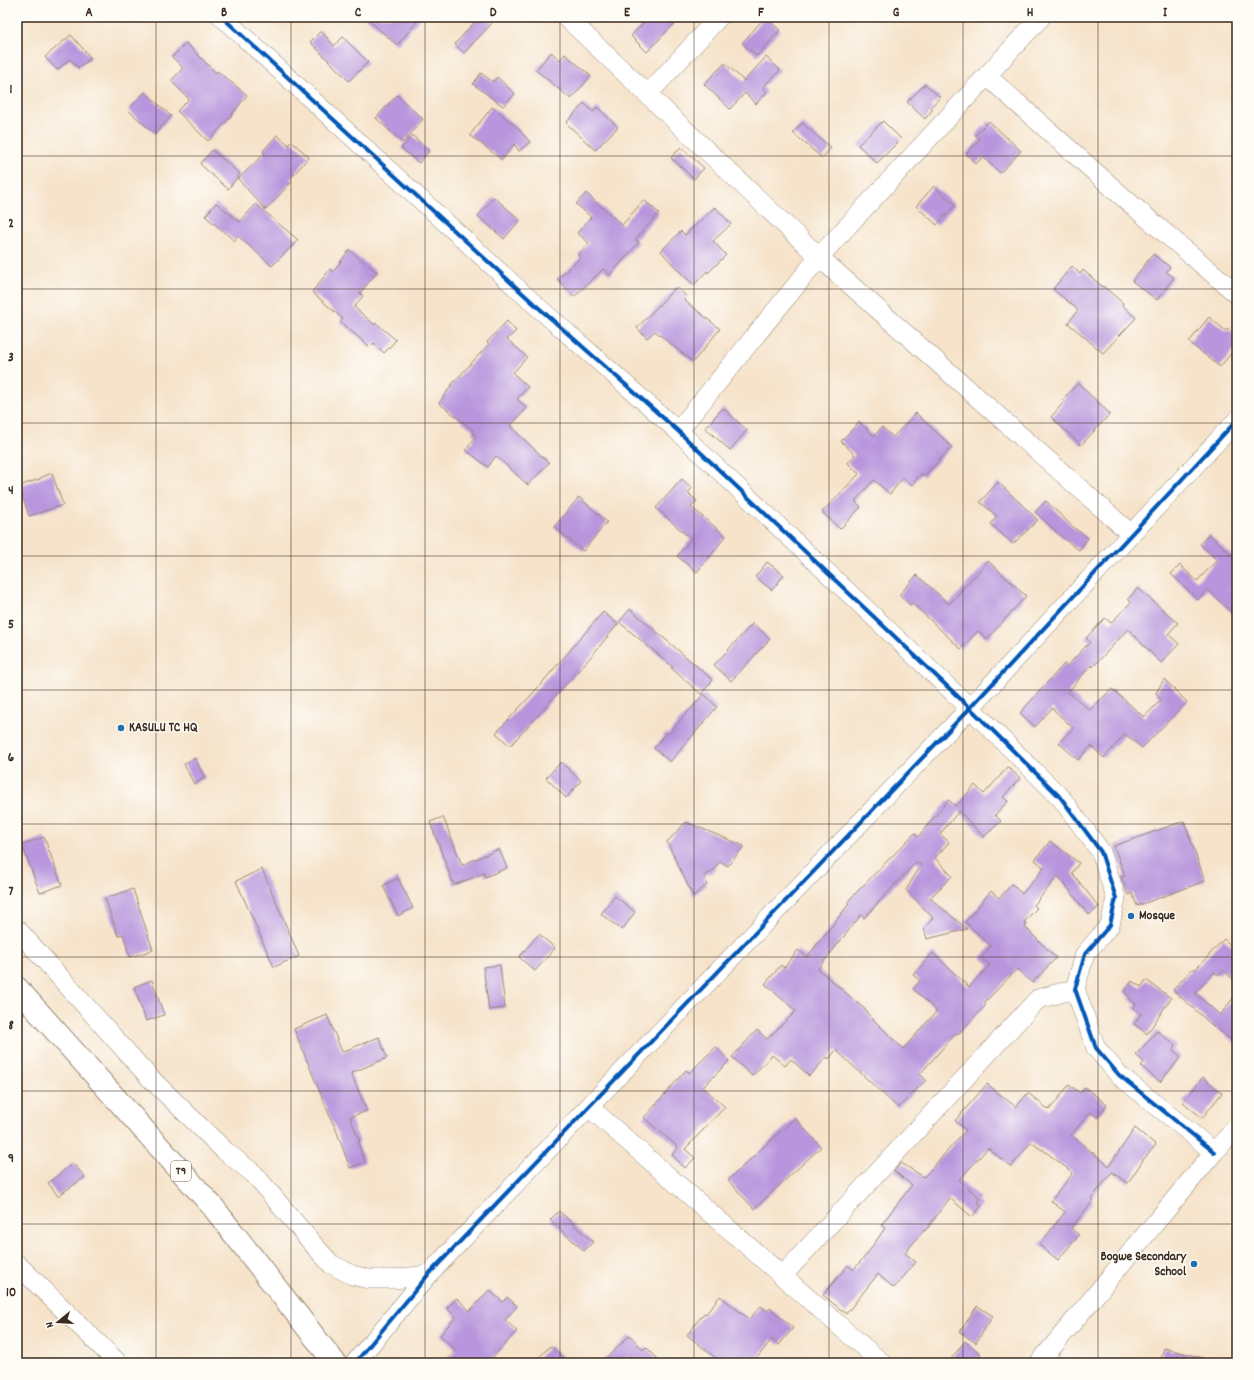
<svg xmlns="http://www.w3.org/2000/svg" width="1254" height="1380" font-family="Dekko,sans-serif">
<rect width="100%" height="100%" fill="#fdfcf7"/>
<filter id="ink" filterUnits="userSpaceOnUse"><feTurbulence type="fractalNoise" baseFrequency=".025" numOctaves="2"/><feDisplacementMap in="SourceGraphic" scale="8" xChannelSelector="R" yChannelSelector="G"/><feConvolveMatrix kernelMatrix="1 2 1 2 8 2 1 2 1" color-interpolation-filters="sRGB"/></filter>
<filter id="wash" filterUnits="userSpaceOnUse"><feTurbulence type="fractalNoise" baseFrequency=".012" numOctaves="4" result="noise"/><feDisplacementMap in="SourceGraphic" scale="16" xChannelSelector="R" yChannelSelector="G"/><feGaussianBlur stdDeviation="0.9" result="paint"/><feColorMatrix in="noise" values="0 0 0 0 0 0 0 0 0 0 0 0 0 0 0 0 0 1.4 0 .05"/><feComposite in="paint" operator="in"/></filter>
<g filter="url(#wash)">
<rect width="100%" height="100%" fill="#f6e3ca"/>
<g id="blocks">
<g fill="#b895dd">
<path d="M 365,17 L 421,17 L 397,45 Z"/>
<path d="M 479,17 L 485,17 L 492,23 L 464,53 L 455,44 Z"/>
<path d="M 649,17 L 666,17 L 674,24 L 647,52 L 631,36 Z"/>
<path d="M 765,17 L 780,30 L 757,56 L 742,43 Z"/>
<path d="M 321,31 L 334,46 L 343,37 L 368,62 L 349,81 L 310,42 Z"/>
<path d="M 71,35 L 91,58 L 78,68 L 70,59 L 57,70 L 45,57 Z"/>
<path d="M 186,43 L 216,73 L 217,71 L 247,95 L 227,121 L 208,141 L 177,111 L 189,99 L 171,81 L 183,68 L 172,57 Z"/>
<path d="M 551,52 L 560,60 L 565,54 L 591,76 L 571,99 L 536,70 Z"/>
<path d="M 766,57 L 780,70 L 763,87 L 767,92 L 756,104 L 745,93 L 730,109 L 704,84 L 725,63 L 744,81 Z"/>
<path d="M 481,73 L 493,82 L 497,77 L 515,94 L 503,106 L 473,84 Z"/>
<path d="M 925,84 L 940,97 L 931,107 L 933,109 L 925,119 L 907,102 Z"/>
<path d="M 145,92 L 171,116 L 155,134 L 128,110 Z"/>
<path d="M 397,95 L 423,119 L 403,143 L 376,118 Z"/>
<path d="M 584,103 L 593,112 L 597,107 L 618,127 L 595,150 L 566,123 Z"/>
<path d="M 492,107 L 516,126 L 530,142 L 519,151 L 514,144 L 502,160 L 470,135 Z"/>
<path d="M 883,121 L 901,139 L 877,163 L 858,145 Z"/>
<path d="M 989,121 L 1021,151 L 1000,173 L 983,157 L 976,164 L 966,154 L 980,139 L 975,135 Z"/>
<path d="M 802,123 L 831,148 L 822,158 L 793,133 Z"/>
<path d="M 277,135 L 289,145 L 291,141 L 309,157 L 290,179 L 292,181 L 266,210 L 238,179 L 265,153 L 263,151 Z"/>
<path d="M 412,135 L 429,151 L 419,163 L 401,148 Z"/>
<path d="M 681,147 L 704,168 L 694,179 L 671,158 Z"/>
<path d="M 212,150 L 240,174 L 228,189 L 200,164 Z"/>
<path d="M 934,186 L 955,205 L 937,225 L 916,206 Z"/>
<path d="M 586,193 L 622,225 L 644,200 L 659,213 L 635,240 L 639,242 L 610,275 L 603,269 L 574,297 L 557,279 L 580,258 L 578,255 L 589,243 L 577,233 L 591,217 L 576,204 Z"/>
<path d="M 494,197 L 520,220 L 504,239 L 478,216 Z"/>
<path d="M 216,203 L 240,222 L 256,204 L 298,240 L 272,266 L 238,236 L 235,241 L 205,216 Z"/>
<path d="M 715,207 L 731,224 L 713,241 L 726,255 L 708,273 L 707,271 L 694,285 L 677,269 L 661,251 L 681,231 L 685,235 Z"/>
<path d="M 349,250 L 377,272 L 360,293 L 363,296 L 354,307 L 375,325 L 376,323 L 396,340 L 384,353 L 374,343 L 370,347 L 351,331 L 340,322 L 343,319 L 312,292 L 330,269 L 333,272 Z"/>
<path d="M 1153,254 L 1170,267 L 1166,272 L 1174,277 L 1157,300 L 1132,281 Z"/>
<path d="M 1072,266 L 1080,274 L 1083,270 L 1103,287 L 1103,286 L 1123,303 L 1122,305 L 1136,318 L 1103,353 L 1068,323 L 1078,310 L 1053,289 Z"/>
<path d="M 676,287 L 687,297 L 684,300 L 720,329 L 693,362 L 655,331 L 647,338 L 637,328 Z"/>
<path d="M 1209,317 L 1226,331 L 1228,329 L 1237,336 L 1237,346 L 1220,367 L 1189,342 Z"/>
<path d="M 507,321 L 516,331 L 507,339 L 527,357 L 513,373 L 528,387 L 517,399 L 527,408 L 510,426 L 549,463 L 528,485 L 496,456 L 488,467 L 466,450 L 476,436 L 472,432 L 473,430 L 439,403 L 453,383 L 489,344 L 487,342 Z"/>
<path d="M 1078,383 L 1110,414 L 1081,445 L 1051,417 L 1064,402 L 1062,400 Z"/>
<path d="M 723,408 L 747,430 L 730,450 L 705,428 Z"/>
<path d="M 916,413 L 952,447 L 924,476 L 921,474 L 912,485 L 903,478 L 890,494 L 874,480 L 855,501 L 861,507 L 840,529 L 822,512 L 859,474 L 848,463 L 855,455 L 841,441 L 859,422 L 874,436 L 882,427 L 893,437 Z"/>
<path d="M 52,473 L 63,505 L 29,516 L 19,486 L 40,479 L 40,478 Z"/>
<path d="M 682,479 L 692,488 L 688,493 L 697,501 L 691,507 L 726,536 L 697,572 L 677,556 L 691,539 L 656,508 Z"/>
<path d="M 998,482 L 1038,520 L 1013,544 L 991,524 L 997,516 L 980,502 Z"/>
<path d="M 579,497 L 607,522 L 583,551 L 554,527 Z"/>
<path d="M 1046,501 L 1073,527 L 1088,538 L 1079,550 L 1063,538 L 1035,512 Z"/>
<path d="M 1209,534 L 1237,560 L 1237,618 L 1207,589 L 1198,600 L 1171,574 L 1180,565 L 1197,581 L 1217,560 L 1200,544 Z"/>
<path d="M 988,561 L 1026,596 L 987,639 L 978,631 L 961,649 L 912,603 L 910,605 L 899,595 L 917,575 L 949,604 Z"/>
<path d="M 767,562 L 784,575 L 772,590 L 755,577 Z"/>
<path d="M 1138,588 L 1178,623 L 1168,634 L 1179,644 L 1161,663 L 1128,629 L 1093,667 L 1091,665 L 1068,692 L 1090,710 L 1112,689 L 1144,717 L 1161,700 L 1156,693 L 1164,679 L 1187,702 L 1142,748 L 1125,734 L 1104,758 L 1091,746 L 1078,760 L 1059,743 L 1073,728 L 1052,708 L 1035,727 L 1020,713 L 1064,664 L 1067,666 L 1090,642 L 1086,638 L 1105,618 L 1111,623 L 1131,602 L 1128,599 Z"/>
<path d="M 630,609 L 713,680 L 701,694 L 671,668 L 673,667 L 619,622 Z"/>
<path d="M 603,612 L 618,624 L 588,660 L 510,746 L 496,733 L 534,692 Z"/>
<path d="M 753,623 L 770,639 L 731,681 L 714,665 Z"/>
<path d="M 704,694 L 717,707 L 670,762 L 654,748 L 666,733 L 668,734 Z"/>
<path d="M 195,758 L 205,778 L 194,784 L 184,764 Z"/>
<path d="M 561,762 L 581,781 L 566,798 L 546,778 Z"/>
<path d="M 1008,767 L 1020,778 L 1003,797 L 1008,801 L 995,815 L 1001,821 L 984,837 L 959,811 L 940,834 L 949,842 L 935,858 L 952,876 L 930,898 L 967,929 L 927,939 L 924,928 L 933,918 L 906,890 L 921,865 L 916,862 L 864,918 L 861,915 L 818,969 L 868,1012 L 867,1013 L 903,1049 L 937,1011 L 913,989 L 920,981 L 913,975 L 933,953 L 969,987 L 990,965 L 981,958 L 991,946 L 965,922 L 991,891 L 999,898 L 1012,884 L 1022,894 L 1044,868 L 1035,860 L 1050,841 L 1079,863 L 1072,873 L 1099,907 L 1089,915 L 1058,876 L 1034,905 L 1037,908 L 1024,922 L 1027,924 L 1025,927 L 1056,958 L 1032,983 L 1017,969 L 984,1003 L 986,1005 L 958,1034 L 956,1033 L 920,1074 L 926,1080 L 898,1108 L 836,1050 L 829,1059 L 827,1057 L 809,1076 L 791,1059 L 785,1066 L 772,1055 L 752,1076 L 732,1057 L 757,1030 L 767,1039 L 796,1011 L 765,984 L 781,965 L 784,968 L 798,950 L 807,957 L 849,904 L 847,902 L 915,833 L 918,837 L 948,800 L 956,806 L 975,785 L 984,794 Z"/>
<path d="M 443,817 L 462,865 L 499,849 L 507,868 L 485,877 L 484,873 L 454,885 L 430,822 Z"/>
<path d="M 1184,821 L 1205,881 L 1137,906 L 1132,893 L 1128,895 L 1121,877 L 1125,876 L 1114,846 Z"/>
<path d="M 686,822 L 744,846 L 728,866 L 720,861 L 712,872 L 704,876 L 707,885 L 693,896 L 667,842 Z"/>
<path d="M 44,837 L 62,885 L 40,893 L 22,845 Z"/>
<path d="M 262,869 L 299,956 L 274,967 L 236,881 Z"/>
<path d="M 398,878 L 413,908 L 398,916 L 383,886 Z"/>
<path d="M 133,889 L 153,950 L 130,957 L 123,934 L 118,936 L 105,898 Z"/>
<path d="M 615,896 L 635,912 L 622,930 L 601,914 Z"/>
<path d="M 539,934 L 555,948 L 535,971 L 519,957 Z"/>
<path d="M 1224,939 L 1237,951 L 1237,983 L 1223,970 L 1218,975 L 1214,972 L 1195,993 L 1220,1015 L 1237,993 L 1237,1044 L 1213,1026 L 1173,990 L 1193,968 L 1195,970 Z"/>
<path d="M 500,965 L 505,1008 L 489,1010 L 483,967 Z"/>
<path d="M 152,980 L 164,1015 L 146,1021 L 134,987 Z"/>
<path d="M 1146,980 L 1171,998 L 1147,1034 L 1134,1024 L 1141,1014 L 1133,1008 L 1136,1004 L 1129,999 L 1130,997 L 1124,992 L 1132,981 L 1141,987 Z"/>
<path d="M 327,1015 L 342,1052 L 379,1037 L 387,1058 L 351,1073 L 367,1111 L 350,1117 L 360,1142 L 358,1143 L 365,1162 L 350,1168 L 334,1124 L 333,1124 L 294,1029 Z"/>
<path d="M 1157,1031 L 1176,1046 L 1173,1050 L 1181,1057 L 1160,1082 L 1141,1066 L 1144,1062 L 1136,1055 Z"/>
<path d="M 716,1047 L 729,1061 L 703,1087 L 725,1107 L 685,1149 L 695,1158 L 685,1168 L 672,1155 L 678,1147 L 644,1118 L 686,1070 L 689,1073 Z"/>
<path d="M 1203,1077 L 1222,1093 L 1202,1118 L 1183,1102 Z"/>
<path d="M 987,1084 L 1016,1107 L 1028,1093 L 1049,1110 L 1069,1085 L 1080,1093 L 1085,1087 L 1107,1105 L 1097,1117 L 1090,1112 L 1071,1135 L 1109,1166 L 1135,1128 L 1156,1145 L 1143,1160 L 1128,1183 L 1112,1172 L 1091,1199 L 1093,1201 L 1071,1228 L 1079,1235 L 1058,1260 L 1039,1245 L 1065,1212 L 1051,1201 L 1073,1173 L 1042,1149 L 1042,1150 L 1031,1142 L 1011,1167 L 988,1148 L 959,1180 L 980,1198 L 977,1202 L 982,1205 L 972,1217 L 950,1198 L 925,1231 L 924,1230 L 905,1253 L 916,1262 L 894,1288 L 878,1274 L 846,1314 L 823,1295 L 848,1265 L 853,1270 L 867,1254 L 885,1228 L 881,1225 L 912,1185 L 894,1171 L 901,1163 L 924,1177 L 966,1130 L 955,1121 Z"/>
<path d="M 795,1118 L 821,1147 L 754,1209 L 728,1180 Z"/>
<path d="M 73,1163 L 85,1177 L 58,1196 L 48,1183 Z"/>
<path d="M 559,1211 L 593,1242 L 584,1251 L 550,1220 Z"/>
<path d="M 489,1290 L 503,1302 L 507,1297 L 517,1306 L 505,1320 L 517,1331 L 488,1363 L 444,1363 L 456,1350 L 440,1335 L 456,1317 L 447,1308 L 457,1298 L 470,1311 Z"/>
<path d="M 720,1296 L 749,1319 L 761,1306 L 767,1311 L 770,1308 L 793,1328 L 779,1345 L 772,1339 L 753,1363 L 722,1363 L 687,1335 L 704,1313 L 706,1314 Z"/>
<path d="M 977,1306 L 993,1316 L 976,1343 L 960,1332 Z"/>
<path d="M 630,1335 L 643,1350 L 646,1347 L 662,1363 L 629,1363 L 632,1360 L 628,1356 L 621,1363 L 601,1363 Z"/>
<path d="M 965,1341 L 981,1354 L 974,1363 L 948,1363 Z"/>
<path d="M 550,1346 L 570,1363 L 534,1363 Z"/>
<path d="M 1164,1348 L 1203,1358 L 1203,1363 L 1160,1363 Z"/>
</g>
</g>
</g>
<g filter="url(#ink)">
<use href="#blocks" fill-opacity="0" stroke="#988674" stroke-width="1"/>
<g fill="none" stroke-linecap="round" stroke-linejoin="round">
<g stroke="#988674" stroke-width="20">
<g id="minor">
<path d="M 222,17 L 531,301 L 678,431 L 970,708 L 1061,798 L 1101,852 L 1116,898 L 1110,925 L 1085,954 L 1075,989 L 1096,1048 L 1119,1075 L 1214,1152"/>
<path d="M 566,17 L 819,257 L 1131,534"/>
<path d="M 987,76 L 1132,205 L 1237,294"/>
<path d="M 648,94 L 719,17"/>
<path d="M 678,431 L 819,257 L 1041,17"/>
<path d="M 17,929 L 149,1077 L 225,1151 L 254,1174 L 312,1243 L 331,1264 L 352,1275 L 369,1279 L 394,1279 L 428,1275"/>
<path d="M 589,1107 L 882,1363"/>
<path d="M 17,1264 L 118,1363"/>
<path d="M 782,1276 L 1038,999 L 1075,989"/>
<path d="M 355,1363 L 428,1275 L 970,708 L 1237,420"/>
<path d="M 1039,1363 L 1214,1152 L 1237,1127"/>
</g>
</g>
<g stroke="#988674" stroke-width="24">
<path id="highway" d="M 17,988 L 213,1207 L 335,1363"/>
</g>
<use href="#minor" stroke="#fff" stroke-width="19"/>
<use href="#highway" stroke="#fff" stroke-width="22"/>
<g stroke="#fdfcf7" stroke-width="6">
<g id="cycleway">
<path d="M 222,17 L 531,301 L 678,431 L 970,708 L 1061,798 L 1101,852 L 1116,898 L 1110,925 L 1085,954 L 1075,989 L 1096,1048 L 1119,1075 L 1214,1152"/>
<path d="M 355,1363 L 428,1275 L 970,708 L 1237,420"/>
</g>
</g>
<use href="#cycleway" stroke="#0057b8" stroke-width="4"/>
</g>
</g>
<path fill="none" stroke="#3b2a1e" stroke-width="1" stroke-opacity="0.55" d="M 156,17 L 156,1363M 291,17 L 291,1363M 425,17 L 425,1363M 560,17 L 560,1363M 694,17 L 694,1363M 829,17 L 829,1363M 963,17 L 963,1363M 1098,17 L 1098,1363M 17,156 L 1237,156M 17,289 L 1237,289M 17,423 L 1237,423M 17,556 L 1237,556M 17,690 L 1237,690M 17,824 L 1237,824M 17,957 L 1237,957M 17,1091 L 1237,1091M 17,1224 L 1237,1224"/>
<g fill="#1f6fb2" stroke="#fdfcf7" stroke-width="1.5">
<circle cx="121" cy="728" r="4"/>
<circle cx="1131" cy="916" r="4"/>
<circle cx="1194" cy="1264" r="4"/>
</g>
<g text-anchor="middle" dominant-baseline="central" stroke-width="3" stroke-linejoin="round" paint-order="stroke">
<rect fill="#fdfcf7" stroke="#75695f" stroke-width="1" x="171" y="1161" width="20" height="20" rx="3"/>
<g font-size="12" font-weight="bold" fill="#3b2a1e">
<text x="181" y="1171">T9</text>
</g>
<g font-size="13" font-weight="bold" fill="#3b2a1e" stroke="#fdfcf7" text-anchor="start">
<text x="129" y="728">KASULU TC HQ</text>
<text x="1139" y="916">Mosque</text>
<text x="1186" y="1257" text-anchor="end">Bogwe Secondary<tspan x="1186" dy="15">School</tspan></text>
</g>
</g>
<rect width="1254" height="1380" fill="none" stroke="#fdfcf7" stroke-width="44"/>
<g transform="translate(58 1322) rotate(252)" stroke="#fdfcf7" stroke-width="3" paint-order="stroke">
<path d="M0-3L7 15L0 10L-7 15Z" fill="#3b2a1e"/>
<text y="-6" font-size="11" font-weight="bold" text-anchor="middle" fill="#3b2a1e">N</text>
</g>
<rect x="22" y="22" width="1210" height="1336" fill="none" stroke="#3b2a1e" stroke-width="1.5"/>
<g font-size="13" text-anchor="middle" font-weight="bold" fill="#3b2a1e">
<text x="89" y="16">A</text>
<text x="224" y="16">B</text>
<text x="358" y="16">C</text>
<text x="493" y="16">D</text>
<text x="627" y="16">E</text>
<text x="761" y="16">F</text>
<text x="896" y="16">G</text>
<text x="1030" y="16">H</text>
<text x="1165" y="16">I</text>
<text x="11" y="93">1</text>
<text x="11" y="227">2</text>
<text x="11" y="361">3</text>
<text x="11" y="494">4</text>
<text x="11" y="628">5</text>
<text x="11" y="761">6</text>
<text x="11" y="895">7</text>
<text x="11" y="1029">8</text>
<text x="11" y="1162">9</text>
<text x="11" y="1296">10</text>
</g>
</svg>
